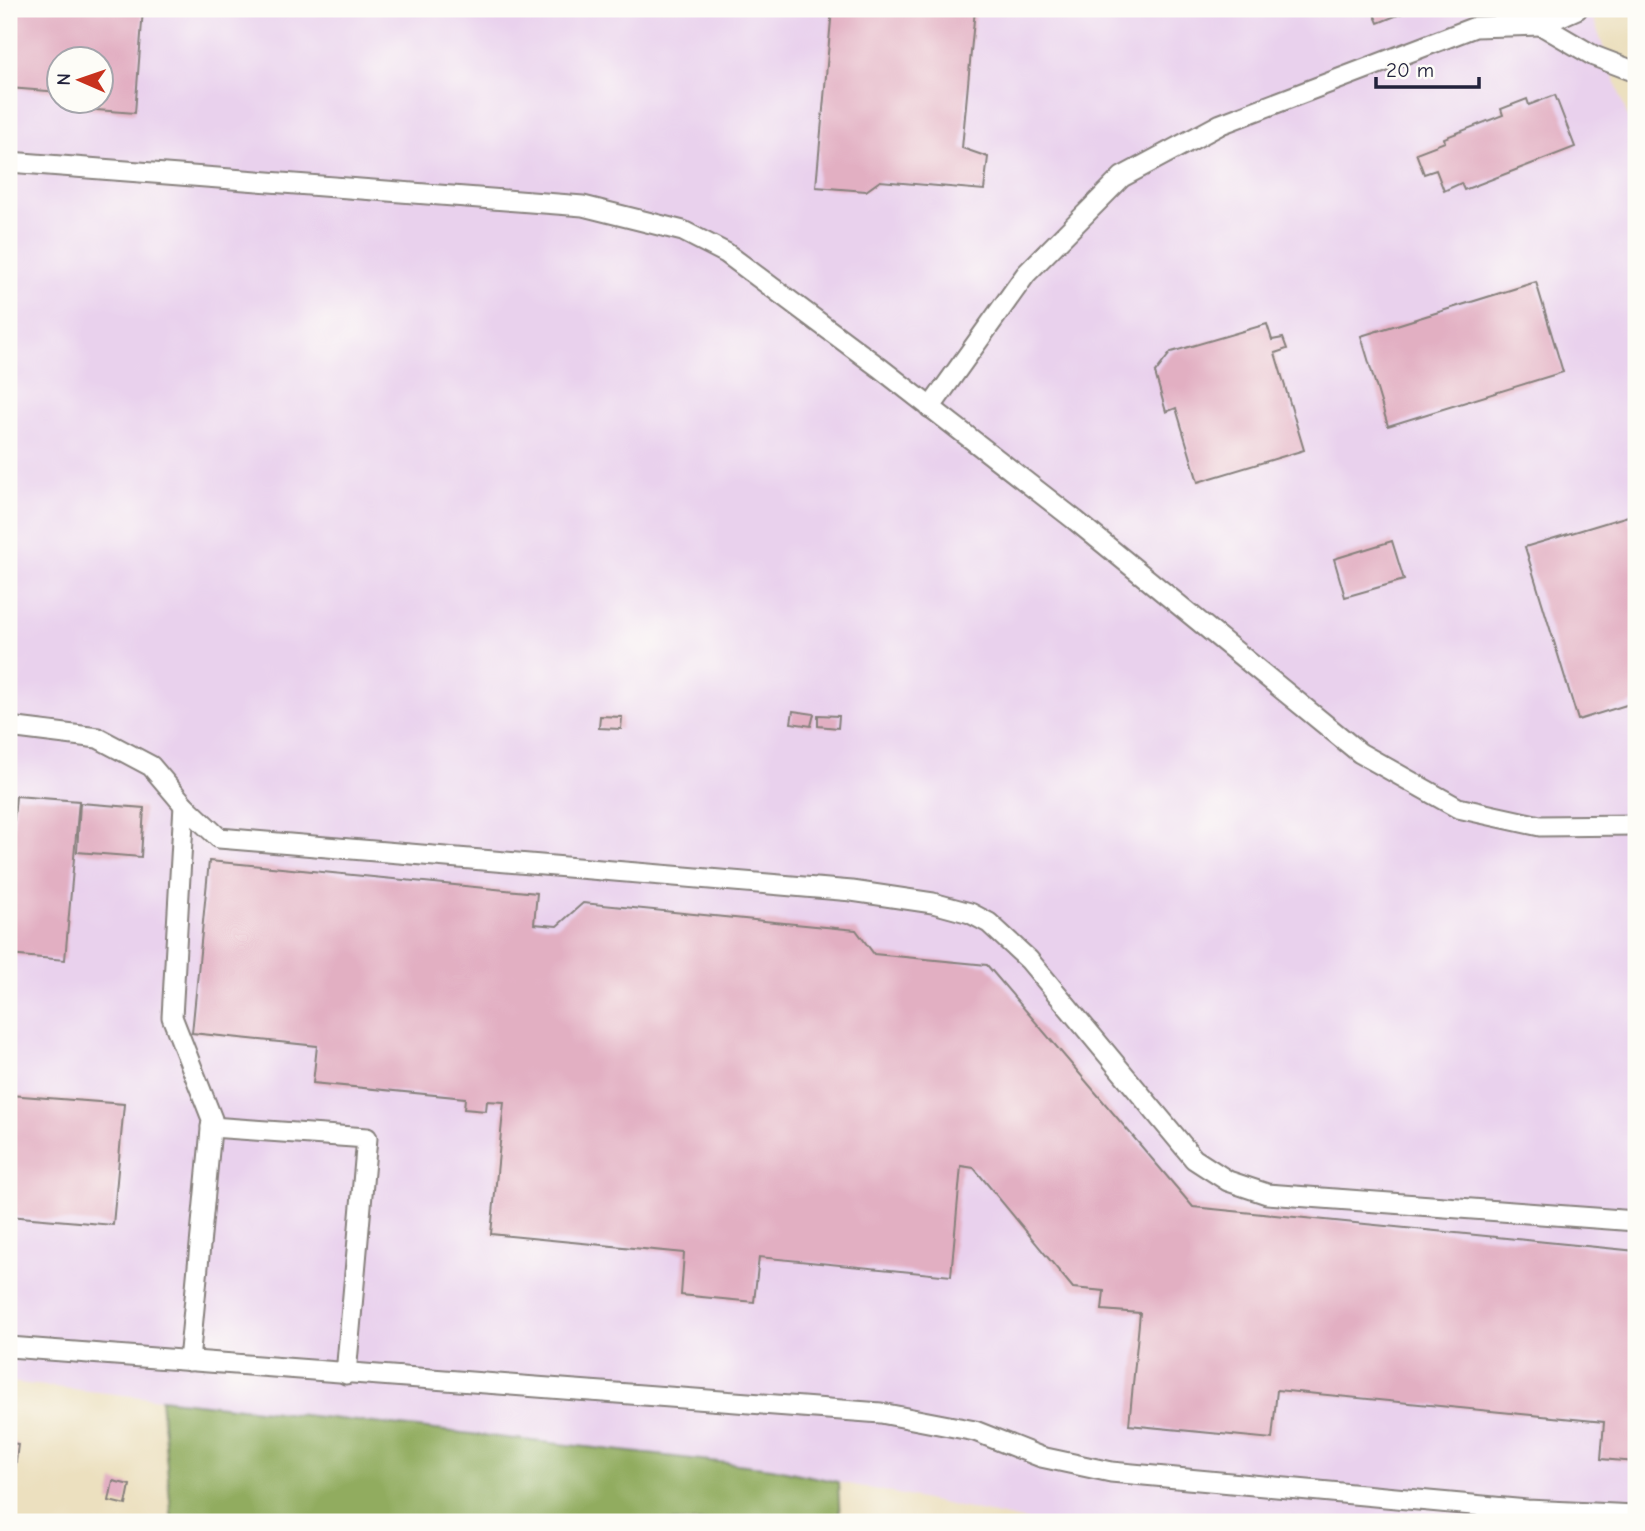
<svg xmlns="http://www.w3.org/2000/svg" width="1645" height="1531" font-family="'Comic Neue',sans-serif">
<rect width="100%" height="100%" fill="#fdfcf7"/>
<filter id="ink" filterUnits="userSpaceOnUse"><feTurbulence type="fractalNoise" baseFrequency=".0143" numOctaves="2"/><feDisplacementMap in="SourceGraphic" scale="14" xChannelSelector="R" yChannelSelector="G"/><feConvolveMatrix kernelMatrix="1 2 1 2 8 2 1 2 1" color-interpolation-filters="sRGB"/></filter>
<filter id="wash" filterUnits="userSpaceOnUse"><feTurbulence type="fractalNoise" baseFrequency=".00686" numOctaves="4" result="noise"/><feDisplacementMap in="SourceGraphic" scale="28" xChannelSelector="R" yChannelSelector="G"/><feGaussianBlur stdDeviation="1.57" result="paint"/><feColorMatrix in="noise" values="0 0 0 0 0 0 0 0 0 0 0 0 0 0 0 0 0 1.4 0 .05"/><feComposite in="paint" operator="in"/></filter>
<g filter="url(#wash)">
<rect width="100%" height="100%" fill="#ece0bf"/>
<path fill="#e9d1ed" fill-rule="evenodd" d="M 9,9 L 1590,9 L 1636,141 L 1636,1522 L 1032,1522 L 772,1468 L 9,1382 ZM 60,60 L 102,60 L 102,102 L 60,102 Z"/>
<path fill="#91ac5f" stroke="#5a674d" stroke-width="2" d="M 161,1399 L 772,1468 L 838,1482 L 840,1522 L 172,1522 Z"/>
<g id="blocks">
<g fill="#e2afc2">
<path d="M 9,9 L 143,9 L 135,113 L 84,109 L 85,102 L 102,102 L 102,60 L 60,60 L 60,92 L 9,88 Z"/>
<path d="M 832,9 L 975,9 L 962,148 L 988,157 L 984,190 L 880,181 L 866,191 L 816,187 Z"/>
<path d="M 1372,9 L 1413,9 L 1378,23 Z"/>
<path d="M 1555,95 L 1575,147 L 1464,190 L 1461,183 L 1444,191 L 1436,170 L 1424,174 L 1416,153 L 1445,142 L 1444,138 L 1503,115 L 1501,109 L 1527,99 L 1529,105 Z"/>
<path d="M 1536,282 L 1563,372 L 1388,426 L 1361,336 Z"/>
<path d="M 1267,324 L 1272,340 L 1283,338 L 1287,349 L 1275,353 L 1304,450 L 1198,482 L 1176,408 L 1166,412 L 1155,373 L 1171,352 Z"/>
<path d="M 1628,516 L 1636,544 L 1636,702 L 1578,720 L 1525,547 Z"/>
<path d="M 1392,541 L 1404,580 L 1345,597 L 1334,559 Z"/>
<path d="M 793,711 L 814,714 L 811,726 L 791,723 Z"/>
<path d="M 818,715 L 839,716 L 838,728 L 818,726 Z"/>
<path d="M 600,716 L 622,717 L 621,729 L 599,728 Z"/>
<path d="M 16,796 L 79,801 L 65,960 L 9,955 L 9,875 Z"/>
<path d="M 9,797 L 13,798 L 11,820 L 9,820 Z"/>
<path d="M 80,803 L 144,808 L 141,857 L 77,852 Z"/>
<path d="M 209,861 L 537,893 L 534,924 L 557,926 L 583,903 L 856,930 L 874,954 L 987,965 L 1193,1207 L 1636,1251 L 1636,1462 L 1601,1459 L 1604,1422 L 1277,1390 L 1272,1439 L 1129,1425 L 1140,1313 L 1102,1310 L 1104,1291 L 1073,1288 L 974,1168 L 961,1166 L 951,1276 L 759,1257 L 754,1302 L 681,1295 L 684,1253 L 491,1234 L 504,1102 L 487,1101 L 486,1111 L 464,1109 L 465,1098 L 313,1083 L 317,1046 L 192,1033 Z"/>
<path d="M 9,1095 L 124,1104 L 113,1225 L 9,1216 Z"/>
<path d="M 9,1443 L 18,1444 L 15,1470 L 9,1469 Z"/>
<path d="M 113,1481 L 130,1485 L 126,1505 L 109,1501 Z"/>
</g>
</g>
</g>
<g filter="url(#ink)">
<use href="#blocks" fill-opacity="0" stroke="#87817d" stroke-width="2"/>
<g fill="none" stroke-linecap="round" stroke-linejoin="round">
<g stroke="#87817d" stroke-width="23">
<g id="lane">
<path d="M 1534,9 L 1541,25 L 1594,56 L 1636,72"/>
<path d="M 9,162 L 583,206 L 683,231 L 726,253 L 880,368 L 1075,520 L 1360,753 L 1458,808 L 1540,826 L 1636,825"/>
<path d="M 930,408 L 1026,274 L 1122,177 L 1221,124 L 1475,27 L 1541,25 L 1577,9"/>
<path d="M 9,727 L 98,738 L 151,766 L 184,805 L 219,838 L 852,891 L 933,903 L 970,913 L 989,923 L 1029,960 L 1194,1159 L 1228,1181 L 1267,1194 L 1636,1221"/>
<path d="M 184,805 L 172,1017 L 212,1119 L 189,1361"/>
<path d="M 211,1127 L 367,1138 L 346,1374"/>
<path d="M 9,1347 L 881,1413 L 975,1431 L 1041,1457 L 1111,1472 L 1527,1510 L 1636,1515"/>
</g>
</g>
<use href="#lane" stroke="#fff" stroke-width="19"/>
</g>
</g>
<rect width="1645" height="1531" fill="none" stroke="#fdfcf7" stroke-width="35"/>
<g transform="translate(80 80) rotate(272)"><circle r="33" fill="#fdfcf7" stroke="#a5a5ac" stroke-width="2"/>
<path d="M0-5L12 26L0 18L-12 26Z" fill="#c8321e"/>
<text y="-10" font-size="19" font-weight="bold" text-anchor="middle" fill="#22223b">N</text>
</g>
<path d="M1376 77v10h103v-10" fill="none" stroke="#22223b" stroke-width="3.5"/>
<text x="1386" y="77" font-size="21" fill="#22223b" stroke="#fdfcf7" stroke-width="5" paint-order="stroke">20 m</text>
</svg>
